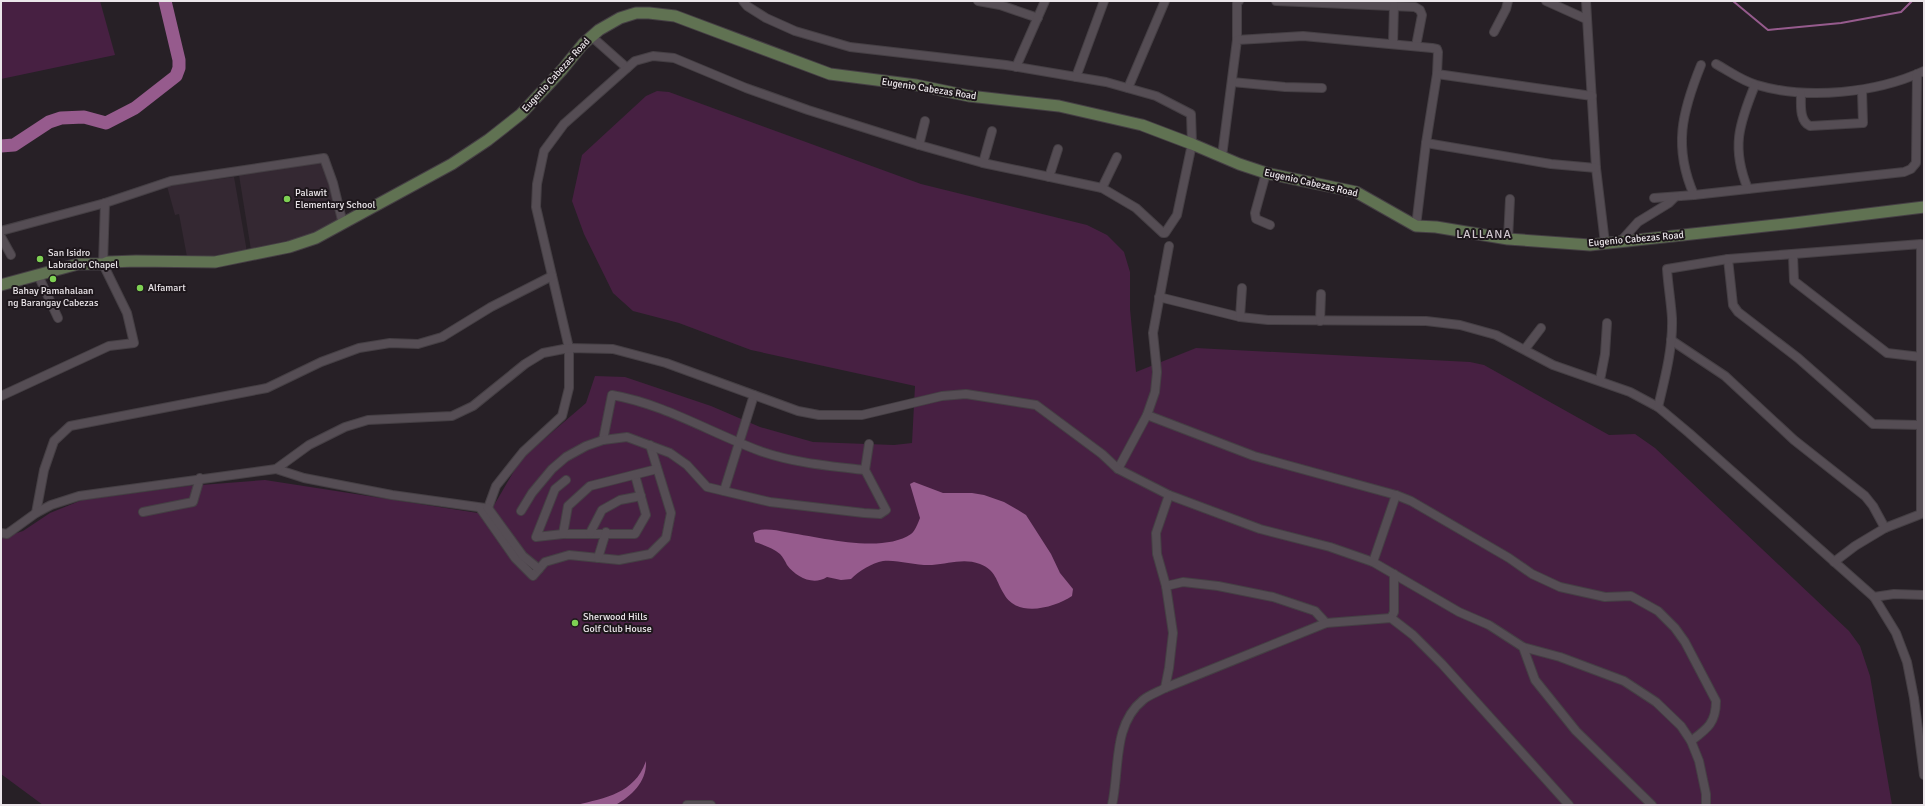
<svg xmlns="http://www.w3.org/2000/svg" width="1925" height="806" font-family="Signika,sans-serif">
<rect width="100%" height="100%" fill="#272026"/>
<g fill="#342832">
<path d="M 322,161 L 339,223 L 293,243 L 251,250 L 239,175 Z"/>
<path d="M 234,177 L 247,252 L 188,262 L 179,214 L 175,215 L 167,186 Z"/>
</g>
<g fill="#472042">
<path d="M 1,1 L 100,1 L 115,55 L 1,79 Z"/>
<path d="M 657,91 L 669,92 L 921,184 L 1087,225 L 1107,235 L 1124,252 L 1130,272 L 1130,309 L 1136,372 L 1196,348 L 1470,362 L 1484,365 L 1609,435 L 1635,434 L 1655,448 L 1849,631 L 1860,646 L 1870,676 L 1892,805 L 43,805 L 1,774 L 1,538 L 23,531 L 50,513 L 82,500 L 188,486 L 265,480 L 478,513 L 493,507 L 521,459 L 586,403 L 595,376 L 625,377 L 711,406 L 760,427 L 813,442 L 894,445 L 912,443 L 915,386 L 751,350 L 679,323 L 633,311 L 613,293 L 584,234 L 572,201 L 582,155 L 646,96 Z"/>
</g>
<g fill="#965b8d">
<path d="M 914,482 L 943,493 L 972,493 L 984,495 L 1004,502 L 1018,510 L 1026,515 L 1035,529 L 1051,554 L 1060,573 L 1073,589 L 1072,596 C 1054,608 1017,618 1004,594 C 996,581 996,570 980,564 C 963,558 949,564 932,565 C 917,566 896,559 883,561 C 872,563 859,571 851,579 L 841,580 L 827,577 C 813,586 796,577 787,565 C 785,561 783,557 780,554 C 773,548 764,545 755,542 L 753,533 C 761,527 776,530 785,532 C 819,537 882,554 911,534 C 915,531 918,523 920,518 L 910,484 Z"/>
<path d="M 646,761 C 647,781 632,796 615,805 L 576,805 C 606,798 635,793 646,761 Z"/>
</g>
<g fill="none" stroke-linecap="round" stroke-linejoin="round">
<path stroke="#965b8d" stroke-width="2" d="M 1733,1 L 1768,30 L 1841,23 L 1901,12 L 1912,1"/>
<path stroke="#965b8d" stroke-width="13" d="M 1,146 L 14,145 L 49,122 L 61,118 L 84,117 L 106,123 L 135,108 L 176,76 L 179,68 L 179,60 L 165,1"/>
<g stroke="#453f44" stroke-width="10">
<g id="street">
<path d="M 978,1 L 1000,5 L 1038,18"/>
<path d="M 1276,1 L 1415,7 L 1420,10 L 1422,15 L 1416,46"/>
<path d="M 1546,1 L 1586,19"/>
<path d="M 1586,1 L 1596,168 L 1605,243"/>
<path d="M 1494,32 L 1506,9 L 1508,1"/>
<path d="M 591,36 L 627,68"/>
<path d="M 1237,40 L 1237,3 L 1239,1"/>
<path d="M 1393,44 L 1394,6"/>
<path d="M 1716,64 C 1729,71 1742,81 1757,85 C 1808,100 1876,93 1924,71"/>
<path d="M 1016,67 L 1045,1"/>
<path d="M 1076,77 L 1104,1"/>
<path d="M 1232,82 L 1285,87 L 1322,88"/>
<path d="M 1128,88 L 1165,1"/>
<path d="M 1801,93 C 1801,104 1799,121 1810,126 L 1863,123 L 1862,91"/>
<path d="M 1426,143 L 1551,164 L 1596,168"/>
<path d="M 919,145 L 925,121"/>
<path d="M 1222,156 L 1237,40 L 1303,36 L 1432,48 L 1437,49 L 1438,52 L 1437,74 L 1592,96"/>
<path d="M 983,163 L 992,131"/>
<path d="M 1266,173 L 1255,213 L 1256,219 L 1270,225"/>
<path d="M 1049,177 L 1058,149"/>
<path d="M 1102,188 L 1117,157"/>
<path d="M 1748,189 C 1731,148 1739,124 1755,85"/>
<path d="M 1694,195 C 1673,147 1682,112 1701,65"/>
<path d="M 1654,198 L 1694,195 L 1904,172 L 1911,169 L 1916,163 L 1917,74"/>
<path d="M 1416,226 L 1426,143 L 1437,74"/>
<path d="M 1,231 L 105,203 L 171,181 L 324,158 L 333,183 L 343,224"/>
<path d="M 1,237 L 11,255"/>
<path d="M 1508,239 L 1510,199"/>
<path d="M 1621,241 L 1638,222 L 1669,203 L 1675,197"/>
<path d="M 1793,255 L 1794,281 L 1887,353 L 1921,357"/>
<path d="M 1728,259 L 1733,305 L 1738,312 L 1798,358 L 1873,424 L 1920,425"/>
<path d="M 38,275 L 58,318"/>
<path d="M 1159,297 L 1240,317 L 1268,320 L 1426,321 L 1460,325 L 1496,335 L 1553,365 L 1630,392 L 1658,407 L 1689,433 L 1874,597 L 1896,633 L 1907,662 L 1914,698 L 1924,775"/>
<path d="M 1240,317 L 1242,288"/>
<path d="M 1320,321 L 1321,294"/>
<path d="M 1671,340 L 1725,376 L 1794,440 L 1865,496 L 1873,506 L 1885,528"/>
<path d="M 1525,349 L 1541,328"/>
<path d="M 1600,380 L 1605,354 L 1607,323"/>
<path d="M 1,396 L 109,346 L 134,343 L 127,313 L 103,264 L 105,203"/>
<path d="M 1658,407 C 1665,378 1673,348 1672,318 C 1671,302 1668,285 1667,269 L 1728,259 L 1921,244 L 1921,514 L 1885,528 L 1855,546 L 1834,562"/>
<path d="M 1147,415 L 1254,456 L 1396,495 L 1411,501 L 1509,558 L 1532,574 L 1560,587 L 1605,597 L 1631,596 L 1658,611 L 1675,628 L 1685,642 L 1716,701 C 1716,723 1707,729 1691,741"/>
<path d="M 603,440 L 612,395 C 664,404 711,433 760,451 C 794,463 830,466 865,470"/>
<path d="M 276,469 L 304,478 L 392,495 L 485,508"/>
<path d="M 1118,469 L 1147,415 L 1155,392 L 1157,372 L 1153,333 L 1169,246"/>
<path d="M 566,480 L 555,489 L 536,537 L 563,534 L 635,534 L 646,515 L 635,475"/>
<path d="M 724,491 L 754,395"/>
<path d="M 480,508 L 515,558 L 533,576 L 545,562 L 569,555 L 619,560 L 650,554 L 666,538 L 671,513 L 650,445"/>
<path d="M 488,508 L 496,486 L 523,452 L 562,416 L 569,388 L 569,348 L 536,207 L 537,184 L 544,151 L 564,124 L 635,61 L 653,56 L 674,58 L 746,88 L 808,110 L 919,145 L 983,163 L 1102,188 L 1136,208 L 1163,233 L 1165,233 L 1177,215 L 1192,144 L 1191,114 L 1156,96 L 1106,82 L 1006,65 L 850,47 L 795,31 L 766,18 L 747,6 L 743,1"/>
<path d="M 488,508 L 523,556 L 539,569"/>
<path d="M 521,511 L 532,493 L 552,469 L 566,457 L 586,446 L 603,440 L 627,437 L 670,453 L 687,465 L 707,487 L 770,502 L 864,513 L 880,514 L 886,510 L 865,470 L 869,444"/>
<path d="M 143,512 L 193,502 L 200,478"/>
<path d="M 36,513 L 44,470 L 54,441 L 70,426 L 267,388 L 321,362 L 359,348 L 390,343 L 418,344 L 442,337 L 491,307 L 552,276"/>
<path d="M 1,533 L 7,534 L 36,513 L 51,505 L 79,496 L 276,469 L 309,445 L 345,427 L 368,420 L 452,416 L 473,406 L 525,364 L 543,353 L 569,348 L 613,349 L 666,363 L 798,411 L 819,415 L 862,415 L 942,396 L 966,394 L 1036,405 L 1102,454 L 1118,469 L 1169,495 L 1260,529 L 1330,547 L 1373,562 L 1459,612 L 1489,625 L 1523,647 L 1560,657 L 1624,681 L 1656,702 L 1681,726 L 1691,741 L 1699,761 L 1706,794 L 1706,805"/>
<path d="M 590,533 L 602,510 L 620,500 L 641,496"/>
<path d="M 563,534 L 568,506 L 590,486 L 657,469"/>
<path d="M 598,558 L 606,532"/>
<path d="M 1373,562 L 1396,495"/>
<path d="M 1166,586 L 1183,582 L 1218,586 L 1273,597 L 1315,611 L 1326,623"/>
<path d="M 1874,597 L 1894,594 L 1924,595"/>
<path d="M 1391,618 L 1394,612 L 1394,574"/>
<path d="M 1523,647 L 1535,680 L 1576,731 L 1652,805"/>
<path d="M 1165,688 L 1169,668 L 1173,633 L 1166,586 L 1157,554 L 1156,533 L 1169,495"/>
<path d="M 687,805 L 711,805"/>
<path d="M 1112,805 C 1120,770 1112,725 1143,700 C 1149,695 1158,692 1165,688 L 1326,623 L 1391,618 L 1413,635 L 1442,664 L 1569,805"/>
</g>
</g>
<g stroke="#453f44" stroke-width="13">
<path id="secondary" d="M 1,285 L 78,264 L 103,264 L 108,262 L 136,261 L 215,262 L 289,247 L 316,238 L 452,164 L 488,140 L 521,114 L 562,70 L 583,44 L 599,30 L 620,18 L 636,13 L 649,13 L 675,16 L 830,74 L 916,85 L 969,96 L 1059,106 L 1142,125 L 1192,144 L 1239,164 L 1266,173 L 1356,192 L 1416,226 L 1436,227 L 1508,239 L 1590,245 L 1794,223 L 1924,207"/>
</g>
<use href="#street" stroke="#554d54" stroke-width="8"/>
<use href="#secondary" stroke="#607252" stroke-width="11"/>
</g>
<g fill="#7ed153" stroke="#1e171c" stroke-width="1.5">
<circle cx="287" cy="199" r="4"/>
<circle cx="40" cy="259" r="4"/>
<circle cx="53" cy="279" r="4"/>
<circle cx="140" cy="288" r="4"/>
<circle cx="575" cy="623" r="4"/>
</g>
<g text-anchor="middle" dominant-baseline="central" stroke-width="4" stroke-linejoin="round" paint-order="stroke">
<g font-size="10" fill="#ebe6ea" stroke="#1e171c">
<text transform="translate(556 75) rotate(-48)">Eugenio Cabezas Road</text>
<text transform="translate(929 89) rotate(9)">Eugenio Cabezas Road</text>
<text transform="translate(1311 183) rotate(13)">Eugenio Cabezas Road</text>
<text transform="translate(1636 239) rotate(-5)">Eugenio Cabezas Road</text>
</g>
<g font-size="10" fill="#ebe6ea" stroke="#1e171c" text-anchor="start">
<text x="295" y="193">Palawit<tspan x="295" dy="12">Elementary School</tspan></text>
<text x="48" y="253">San Isidro<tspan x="48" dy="12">Labrador Chapel</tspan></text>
<text x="148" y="288">Alfamart</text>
<text x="53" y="291" text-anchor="middle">Bahay Pamahalaan<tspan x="53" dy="12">ng Barangay Cabezas</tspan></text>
<text x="583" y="617">Sherwood Hills<tspan x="583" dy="12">Golf Club House</tspan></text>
</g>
<g font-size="12" letter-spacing="1" fill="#d1c7cf" stroke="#1e171c">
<text x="1484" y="234">LALLANA</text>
</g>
</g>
<rect width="1925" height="806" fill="none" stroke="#ebe6ea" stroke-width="4"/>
</svg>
